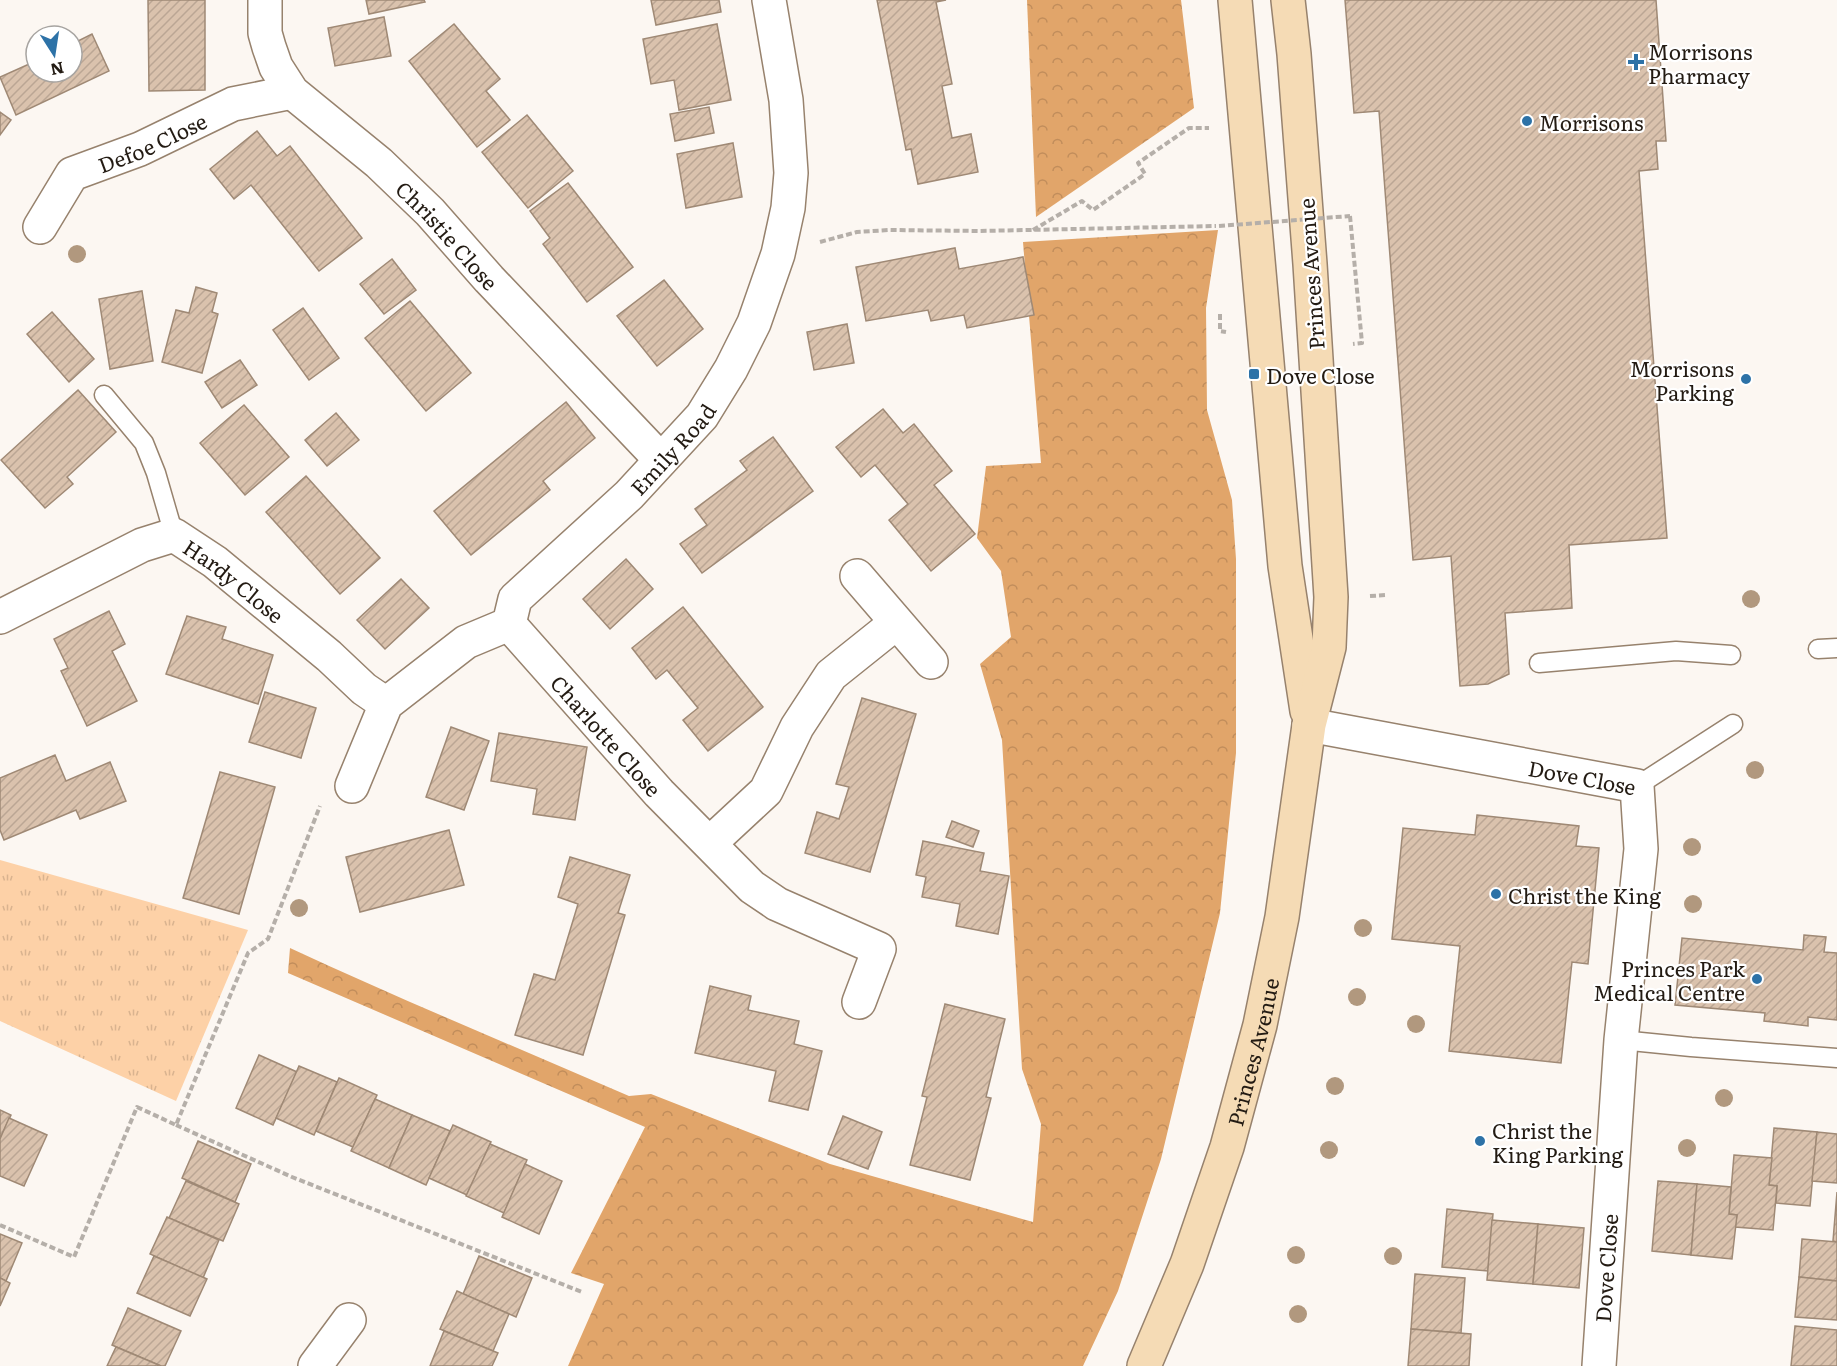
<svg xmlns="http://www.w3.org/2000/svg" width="1837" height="1366" font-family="Literata,serif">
<defs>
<pattern id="grass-tufts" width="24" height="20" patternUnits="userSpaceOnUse" patternTransform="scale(1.5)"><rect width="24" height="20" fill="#fdd1a7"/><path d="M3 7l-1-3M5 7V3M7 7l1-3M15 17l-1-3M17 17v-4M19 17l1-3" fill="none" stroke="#d9b38f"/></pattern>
<pattern id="forest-crowns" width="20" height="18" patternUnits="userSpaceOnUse" patternTransform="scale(1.5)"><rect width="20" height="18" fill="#e1a56a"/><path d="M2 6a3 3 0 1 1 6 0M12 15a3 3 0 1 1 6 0" fill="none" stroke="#c18d5b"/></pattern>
<pattern id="building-hatch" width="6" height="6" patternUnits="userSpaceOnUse" patternTransform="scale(1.5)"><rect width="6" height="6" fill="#dac2ad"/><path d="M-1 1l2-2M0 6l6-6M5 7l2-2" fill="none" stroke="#bba694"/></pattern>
</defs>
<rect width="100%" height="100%" fill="#fcf7f2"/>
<path fill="url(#grass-tufts)" d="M 0,860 L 248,930 L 176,1101 L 0,1021 Z"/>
<g fill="url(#forest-crowns)">
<path d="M 1027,0 L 1181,0 L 1194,108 L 1036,217 Z"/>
<path d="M 1218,230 L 1206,308 L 1207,410 L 1232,500 L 1236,559 L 1236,753 L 1220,913 L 1161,1159 L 1118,1291 L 1083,1366 L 568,1366 L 604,1284 L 571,1273 L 645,1127 L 288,973 L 290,948 C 402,1000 516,1047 629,1096 L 651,1094 L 830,1164 L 1033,1222 L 1041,1124 L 1022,1069 L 1002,740 L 980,664 L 1011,637 L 1001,571 L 977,538 L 986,466 L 1041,463 L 1023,242 Z"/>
</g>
<g fill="url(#building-hatch)" stroke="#9f8975" stroke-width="1.5">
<path d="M 148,0 L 205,0 L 205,90 L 149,91 Z"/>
<path d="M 366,0 L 424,0 L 425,2 L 369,14 Z"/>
<path d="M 651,0 L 719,0 L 721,12 L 656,25 Z"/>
<path d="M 877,0 L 946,0 L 936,2 L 952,84 L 942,86 L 952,138 L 971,134 L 978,172 L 918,184 L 911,149 L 906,150 Z"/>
<path d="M 1345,0 L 1656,0 L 1666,141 L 1656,141 L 1658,169 L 1639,171 L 1667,538 L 1569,545 L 1572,608 L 1505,613 L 1509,674 L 1488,684 L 1460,686 L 1451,556 L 1413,560 L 1379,111 L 1354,113 Z"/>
<path d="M 384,17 L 391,56 L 335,66 L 328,28 Z"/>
<path d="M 454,24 L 500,79 L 486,91 L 510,120 L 477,147 L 409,61 Z"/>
<path d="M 717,24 L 731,100 L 679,110 L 674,80 L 651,84 L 643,39 Z"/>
<path d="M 92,34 L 109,71 L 16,115 L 0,77 L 36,61 L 36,72 L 72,72 L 72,44 Z"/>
<path d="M 709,107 L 714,133 L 675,141 L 670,114 Z"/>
<path d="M 0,112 L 11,120 L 0,135 Z"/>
<path d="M 527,115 L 573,171 L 528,208 L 482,152 Z"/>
<path d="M 257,131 L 277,156 L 290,146 L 362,238 L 319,271 L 251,185 L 234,199 L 210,169 Z"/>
<path d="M 733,143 L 742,197 L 686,208 L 677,154 Z"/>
<path d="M 568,183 L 633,267 L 587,302 L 543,244 L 550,238 L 530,211 Z"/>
<path d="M 955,248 L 959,269 L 1023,257 L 1034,315 L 967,328 L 964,315 L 931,321 L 928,310 L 866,321 L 856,267 Z"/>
<path d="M 392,259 L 416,290 L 384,314 L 360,284 Z"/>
<path d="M 664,280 L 703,329 L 657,366 L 617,316 Z"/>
<path d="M 196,287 L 217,293 L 212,312 L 218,314 L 202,373 L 162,362 L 176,310 L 189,313 Z"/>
<path d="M 142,291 L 153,361 L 110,369 L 99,299 Z"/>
<path d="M 410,301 L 471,373 L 426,411 L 365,338 Z"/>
<path d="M 303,308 L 339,358 L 309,380 L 273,330 Z"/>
<path d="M 52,312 L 94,359 L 69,382 L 27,334 Z"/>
<path d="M 847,324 L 854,363 L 814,370 L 807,332 Z"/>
<path d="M 240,360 L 257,385 L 222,408 L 205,382 Z"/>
<path d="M 78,390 L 116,432 L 67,477 L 73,484 L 45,508 L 1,460 Z"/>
<path d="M 566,402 L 595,438 L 543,481 L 550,490 L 471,555 L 434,511 Z"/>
<path d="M 244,405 L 289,457 L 245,495 L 200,443 Z"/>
<path d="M 883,409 L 903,433 L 914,424 L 952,471 L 934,485 L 975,534 L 931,571 L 889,520 L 908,504 L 875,465 L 861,477 L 836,447 Z"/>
<path d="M 336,413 L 359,440 L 327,466 L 305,440 Z"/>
<path d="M 773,437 L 813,491 L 702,573 L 680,544 L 707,525 L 695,509 L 747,470 L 740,461 Z"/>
<path d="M 306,476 L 380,558 L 340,594 L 266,512 Z"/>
<path d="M 626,559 L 653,589 L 610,629 L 583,599 Z"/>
<path d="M 401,579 L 429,608 L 385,649 L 357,620 Z"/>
<path d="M 683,607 L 763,707 L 708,751 L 683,720 L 698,708 L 667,670 L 656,679 L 632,648 Z"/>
<path d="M 109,611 L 125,644 L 112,651 L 137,701 L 87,726 L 61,671 L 68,668 L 54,639 Z"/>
<path d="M 187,616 L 226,627 L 222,639 L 273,655 L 258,704 L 166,674 Z"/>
<path d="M 265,692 L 316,708 L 301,758 L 249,742 Z"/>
<path d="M 862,698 L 916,714 L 870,872 L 805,853 L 817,812 L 839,819 L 849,787 L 836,784 Z"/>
<path d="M 451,727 L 489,741 L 464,810 L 426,797 Z"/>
<path d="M 499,733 L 587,747 L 575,820 L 533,814 L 537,789 L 491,781 Z"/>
<path d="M 55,755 L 66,781 L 110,762 L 126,801 L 80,819 L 76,810 L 4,840 L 0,830 L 0,778 Z"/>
<path d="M 220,772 L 275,787 L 239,914 L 183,898 Z"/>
<path d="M 1477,815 L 1579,826 L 1576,846 L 1599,848 L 1588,964 L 1572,962 L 1561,1063 L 1449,1051 L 1460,946 L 1392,939 L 1403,828 L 1475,835 Z"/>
<path d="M 952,821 L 979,831 L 973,847 L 946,837 Z"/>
<path d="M 449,830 L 464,885 L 360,912 L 346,857 Z"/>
<path d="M 923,841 L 984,853 L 980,871 L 1009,876 L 998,934 L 956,926 L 960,904 L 922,897 L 926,877 L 916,875 Z"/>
<path d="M 570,857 L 630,875 L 618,913 L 625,915 L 583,1055 L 515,1035 L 534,974 L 555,980 L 578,904 L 558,897 Z"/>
<path d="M 1804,935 L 1826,937 L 1824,952 L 1837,953 L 1837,1020 L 1808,1017 L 1808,1026 L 1764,1021 L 1765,1013 L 1675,1005 L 1682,938 L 1803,950 Z"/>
<path d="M 710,986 L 751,996 L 748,1010 L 799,1021 L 794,1044 L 822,1051 L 808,1110 L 769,1101 L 776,1071 L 695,1053 Z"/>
<path d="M 945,1004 L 1005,1019 L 986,1097 L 991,1098 L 970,1180 L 910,1165 L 927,1097 L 922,1096 Z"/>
<path d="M 259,1055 L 297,1072 L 273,1125 L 236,1108 Z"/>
<path d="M 299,1066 L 337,1082 L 314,1135 L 276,1118 Z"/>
<path d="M 339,1078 L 377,1095 L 353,1147 L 316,1131 Z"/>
<path d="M 375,1099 L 412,1115 L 389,1168 L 351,1151 Z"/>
<path d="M 0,1110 L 11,1115 L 0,1139 Z"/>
<path d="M 412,1115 L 450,1131 L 426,1185 L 389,1168 Z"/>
<path d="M 843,1116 L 882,1132 L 868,1169 L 828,1154 Z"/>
<path d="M 9,1118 L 47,1135 L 24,1186 L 0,1176 L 0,1139 Z"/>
<path d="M 453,1125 L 491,1142 L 467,1195 L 429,1178 Z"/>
<path d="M 1774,1128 L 1817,1132 L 1810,1206 L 1776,1203 L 1777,1186 L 1769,1185 Z"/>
<path d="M 1817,1132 L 1837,1134 L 1837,1183 L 1812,1181 Z"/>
<path d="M 198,1141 L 251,1164 L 235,1202 L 182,1178 Z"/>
<path d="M 490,1144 L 527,1160 L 504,1213 L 466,1196 Z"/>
<path d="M 1734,1155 L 1772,1158 L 1769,1185 L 1777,1186 L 1773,1230 L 1735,1227 L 1737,1215 L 1729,1214 Z"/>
<path d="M 525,1164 L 562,1181 L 539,1234 L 502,1217 Z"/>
<path d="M 186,1181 L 239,1204 L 223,1241 L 169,1218 Z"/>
<path d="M 1658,1181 L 1697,1184 L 1691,1255 L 1652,1251 Z"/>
<path d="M 1697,1184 L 1731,1187 L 1729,1214 L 1737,1215 L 1732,1259 L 1691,1255 Z"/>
<path d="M 1837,1192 L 1837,1242 L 1833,1241 Z"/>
<path d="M 1447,1209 L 1493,1214 L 1488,1271 L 1442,1267 Z"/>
<path d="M 167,1217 L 219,1240 L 203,1278 L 150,1254 Z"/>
<path d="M 1492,1220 L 1538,1224 L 1533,1284 L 1487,1280 Z"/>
<path d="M 1538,1224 L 1584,1228 L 1579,1288 L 1533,1284 Z"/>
<path d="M 0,1234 L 22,1243 L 6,1281 L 0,1278 Z"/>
<path d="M 1802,1239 L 1837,1242 L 1837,1281 L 1799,1277 Z"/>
<path d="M 154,1256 L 207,1279 L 190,1316 L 137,1293 Z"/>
<path d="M 479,1256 L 532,1278 L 516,1317 L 463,1294 Z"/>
<path d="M 1415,1274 L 1465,1278 L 1461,1333 L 1411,1329 Z"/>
<path d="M 1799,1277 L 1837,1281 L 1837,1320 L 1795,1317 Z"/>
<path d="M 0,1278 L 10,1283 L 0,1306 Z"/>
<path d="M 457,1291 L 509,1314 L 493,1351 L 440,1329 Z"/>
<path d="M 128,1308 L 181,1331 L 165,1366 L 161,1366 L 112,1345 Z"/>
<path d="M 1795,1326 L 1837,1330 L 1837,1366 L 1791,1366 Z"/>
<path d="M 1411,1329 L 1471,1334 L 1469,1366 L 1408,1366 Z"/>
<path d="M 444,1331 L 498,1353 L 492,1366 L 430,1366 Z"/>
<path d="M 116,1347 L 161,1366 L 107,1366 Z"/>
</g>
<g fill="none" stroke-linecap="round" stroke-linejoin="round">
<g stroke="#97826d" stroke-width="21">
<g id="lane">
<path d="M 104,395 L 144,443 L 156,473 L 174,535"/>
<path d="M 1818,649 L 1837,648"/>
<path d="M 1539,663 L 1676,651 L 1731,655"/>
<path d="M 1637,786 L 1733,724"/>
<path d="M 1621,1040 L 1691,1047 L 1837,1058"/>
</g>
</g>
<g stroke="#97826d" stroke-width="36">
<g id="street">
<path id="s1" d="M 265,0 L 265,33 L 269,47 L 276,67 L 292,92 L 379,163 L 430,212 L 489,279 L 661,460"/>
<path id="s2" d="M 40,227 L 72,174 L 140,149 L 233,104 L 292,92"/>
<path d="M 857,576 L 931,662"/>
<path id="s3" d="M 0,617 L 142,545 L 174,535 L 215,562 L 329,656 L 364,689 L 386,704"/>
<path id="s4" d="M 509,624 L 659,793 L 752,887 L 777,904 L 879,949 L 859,1002"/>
<path id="s5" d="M 1309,725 L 1637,786 L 1641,849 L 1621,1040 L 1599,1366"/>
<path id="s6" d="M 352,786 L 386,704 L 466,642 L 509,624 L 515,599 L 629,495 L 702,416 L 731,369 L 754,323 L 778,254 L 788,208 L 791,173 L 786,100 L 769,0"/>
<path d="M 710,843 L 766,791 L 797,727 L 831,675 L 896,623"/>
<path d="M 315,1366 L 349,1320"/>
</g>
</g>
<g stroke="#97826d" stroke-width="36">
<g id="secondary">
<path d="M 1235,0 L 1285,566 L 1307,711"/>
<path id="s7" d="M 1144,1366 L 1187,1264 L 1227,1147 L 1260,1025 L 1282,917 L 1309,725 L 1329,647 L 1331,597 L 1310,264 L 1294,54 L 1288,0"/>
</g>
</g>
<g stroke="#b5afa9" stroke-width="4" stroke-dasharray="6 3" stroke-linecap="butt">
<path d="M 1350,216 L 1362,343 L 1353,344"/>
<path d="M 1033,230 L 1082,201 L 1093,210 L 1145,174 L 1138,163 L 1189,128 L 1209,128"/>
<path d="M 820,242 L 857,232 L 889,230 L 980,231 L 1216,226"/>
<path d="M 1220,314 L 1220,331 L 1226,332"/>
<path d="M 1370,596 L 1387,595"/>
<path d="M 176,1125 L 292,1177 L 582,1292"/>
<path d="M 0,1225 L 74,1257 L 137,1107 L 176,1125 L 248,953 L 268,939 L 320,806"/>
</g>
<use href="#lane" stroke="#fff" stroke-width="18"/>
<use href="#street" stroke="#fff" stroke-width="33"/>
<use href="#secondary" stroke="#f5dbb5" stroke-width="33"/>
<path stroke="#b5afa9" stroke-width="4" stroke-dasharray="6 3" stroke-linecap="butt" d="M 1219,226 L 1350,216"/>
</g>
<g fill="#b1987e">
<circle cx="77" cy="254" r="9"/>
<circle cx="1751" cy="599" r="9"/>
<circle cx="1755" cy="770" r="9"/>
<circle cx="1692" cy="847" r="9"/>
<circle cx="1693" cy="904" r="9"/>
<circle cx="299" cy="908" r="9"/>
<circle cx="1363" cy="928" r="9"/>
<circle cx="1357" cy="997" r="9"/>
<circle cx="1416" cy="1024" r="9"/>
<circle cx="1335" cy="1086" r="9"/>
<circle cx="1724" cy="1098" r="9"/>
<circle cx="1687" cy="1148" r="9"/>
<circle cx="1329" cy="1150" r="9"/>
<circle cx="1296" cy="1255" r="9"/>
<circle cx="1393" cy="1256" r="9"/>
<circle cx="1298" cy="1314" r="9"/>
</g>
<g fill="#2d72a7" stroke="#fff" stroke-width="2">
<path d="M1633 53h6v6h6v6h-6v6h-6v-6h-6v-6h6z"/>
<circle cx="1527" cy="121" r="6"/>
<rect x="1248" y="368" width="12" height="12" rx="3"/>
<circle cx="1746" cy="379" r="6"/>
<circle cx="1496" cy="894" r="6"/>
<circle cx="1757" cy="979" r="6"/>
<circle cx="1480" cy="1141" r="6"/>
</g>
<g text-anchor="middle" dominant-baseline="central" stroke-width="4.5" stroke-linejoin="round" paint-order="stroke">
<g font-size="21" fill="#231b13" stroke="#fff" text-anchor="start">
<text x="1648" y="50">Morrisons<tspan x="1648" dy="24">Pharmacy</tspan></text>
<text x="1539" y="121">Morrisons</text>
<text x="1734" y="367" text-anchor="end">Morrisons<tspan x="1734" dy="24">Parking</tspan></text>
<text x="1266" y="374">Dove Close</text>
<text x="1508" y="894">Christ the King</text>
<text x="1745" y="967" text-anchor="end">Princes Park<tspan x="1745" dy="24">Medical Centre</tspan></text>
<text x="1492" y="1129">Christ the<tspan x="1492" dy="24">King Parking</tspan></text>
</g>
<g font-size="21" fill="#231b13" stroke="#fff">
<text stroke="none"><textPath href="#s2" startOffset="148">Defoe Close</textPath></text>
<text stroke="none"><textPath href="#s1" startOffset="310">Christie Close</textPath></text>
<text transform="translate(1310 274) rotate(-94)">Princes Avenue</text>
<text stroke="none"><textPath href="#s6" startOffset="480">Emily Road</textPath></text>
<text stroke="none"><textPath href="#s3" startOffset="268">Hardy Close</textPath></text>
<text stroke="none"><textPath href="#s4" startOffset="148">Charlotte Close</textPath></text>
<text stroke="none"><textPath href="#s5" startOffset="278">Dove Close</textPath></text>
<text stroke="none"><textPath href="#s7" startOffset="333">Princes Avenue</textPath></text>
<text transform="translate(1605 1268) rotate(-86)">Dove Close</text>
</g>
</g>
<g transform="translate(54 54) rotate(168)"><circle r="28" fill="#ffffff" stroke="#a7a4a1" stroke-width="1.5"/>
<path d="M0-4.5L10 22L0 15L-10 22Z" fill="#2d72a7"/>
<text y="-9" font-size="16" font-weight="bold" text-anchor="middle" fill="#231b13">N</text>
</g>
</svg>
